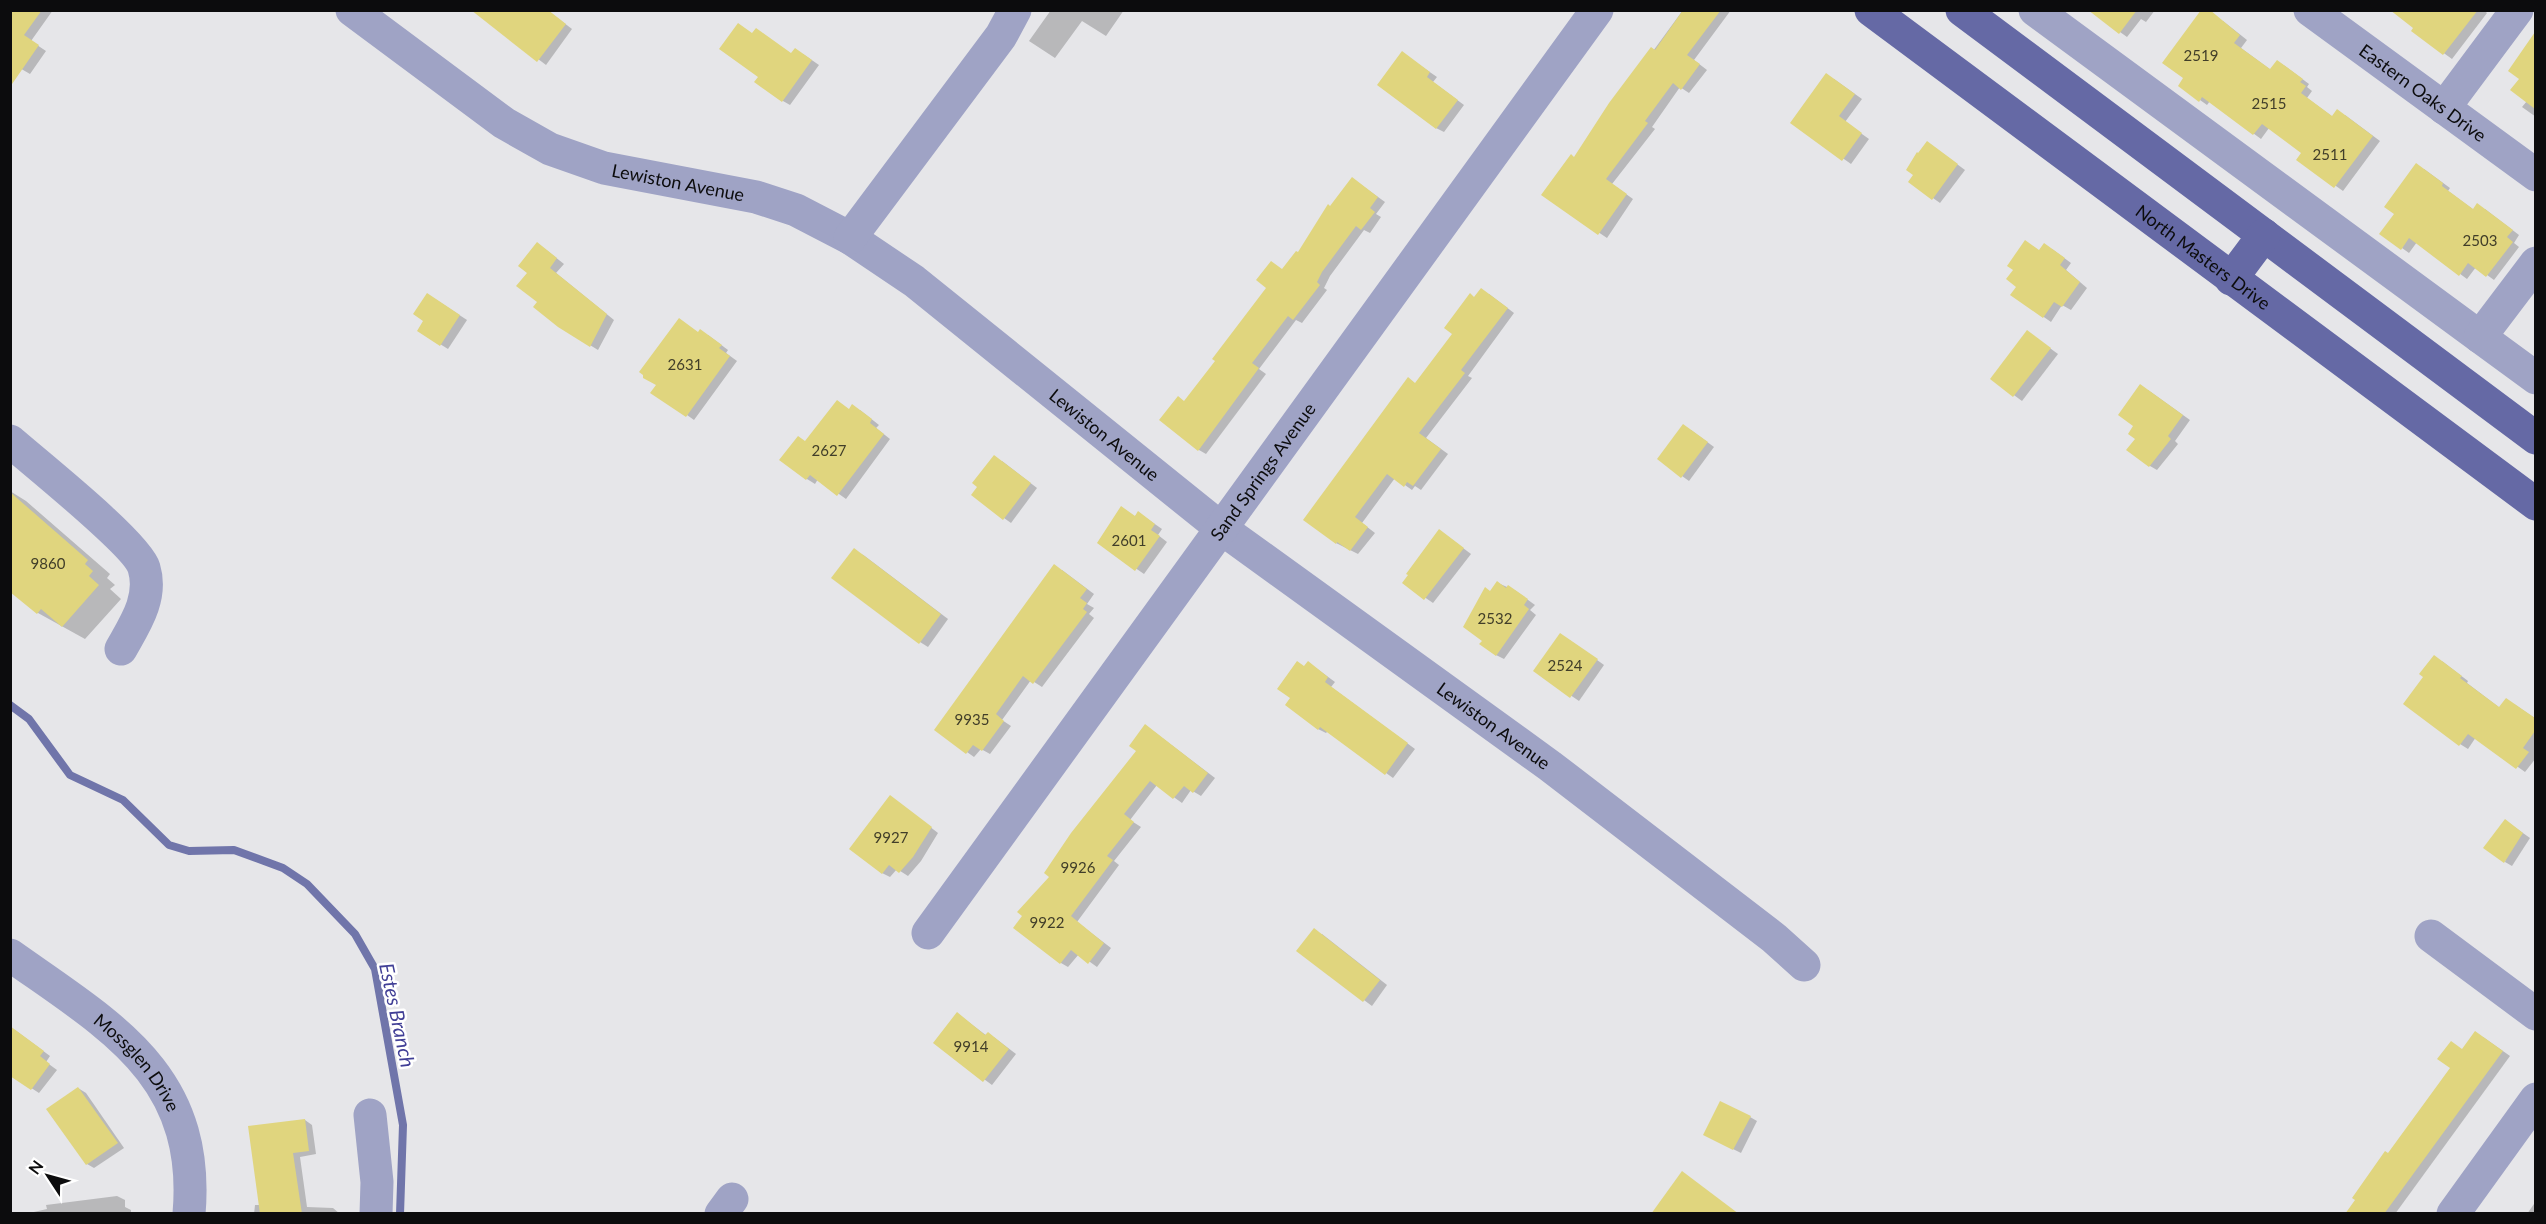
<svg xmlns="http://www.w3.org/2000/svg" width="2546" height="1224" font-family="Lato,sans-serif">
<rect width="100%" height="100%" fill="#e6e6e9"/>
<g fill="#0003">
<path d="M 10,10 L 53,10 L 31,41 L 46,51 L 30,74 L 18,67 Z"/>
<path d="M 473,10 L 547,10 L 572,29 L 546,65 Z"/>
<path d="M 1051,10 L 1124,10 L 1106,36 L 1082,21 L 1055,58 L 1029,41 Z"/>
<path d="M 1683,10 L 1731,10 L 1694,60 L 1707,70 L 1689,93 L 1680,87 L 1652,127 L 1655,129 L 1612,184 L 1633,199 L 1607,238 L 1543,195 L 1575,158 Z"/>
<path d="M 2113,10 L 2155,10 L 2146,22 L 2141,19 L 2127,37 L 2120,32 Z"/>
<path d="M 2407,10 L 2484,10 L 2487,13 L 2452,59 L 2413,31 L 2415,28 Z"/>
<path d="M 2223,21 L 2247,40 L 2241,48 L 2271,70 L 2278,62 L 2285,66 L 2309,84 L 2307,87 L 2312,91 L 2307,98 L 2333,117 L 2345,115 L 2380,141 L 2343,191 L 2298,159 L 2303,152 L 2269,128 L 2261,139 L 2210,101 L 2207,105 L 2200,100 Z"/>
<path d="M 753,35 L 792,54 L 803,54 L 819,65 L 790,105 L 783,101 L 760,77 Z"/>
<path d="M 2530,42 L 2536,45 L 2536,117 L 2522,107 L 2527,101 L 2521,78 Z"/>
<path d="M 1402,53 L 1437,77 L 1433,82 L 1464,105 L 1444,132 L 1436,128 Z"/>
<path d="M 1834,79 L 1862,99 L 1845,122 L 1869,139 L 1851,164 L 1792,122 Z"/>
<path d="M 1935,148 L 1965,170 L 1940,203 L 1933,198 Z"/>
<path d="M 2424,169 L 2450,188 L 2448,191 L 2474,210 L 2485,209 L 2519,235 L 2514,243 L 2519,247 L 2494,280 L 2476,267 L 2467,279 L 2417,242 L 2409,253 L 2402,248 Z"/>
<path d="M 1353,179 L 1385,202 L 1376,214 L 1381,217 L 1370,233 L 1364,230 L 1330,276 L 1324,288 L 1327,290 L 1302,323 L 1296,320 L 1259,369 L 1266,374 L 1206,454 L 1199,450 L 1185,402 L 1287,275 L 1298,254 Z"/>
<path d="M 545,249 L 564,264 L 556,273 L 614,320 L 598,350 L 559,326 L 539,302 Z"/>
<path d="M 2052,249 L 2071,263 L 2066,270 L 2087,288 L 2071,310 L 2062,305 L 2051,322 L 2012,295 L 2040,251 Z"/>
<path d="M 1489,294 L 1514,313 L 1468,376 L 1472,378 L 1426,438 L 1448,454 L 1421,490 L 1415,486 L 1412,490 L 1395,478 L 1362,523 L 1375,533 L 1358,554 L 1336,543 L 1408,379 L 1416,384 L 1454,333 L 1475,298 Z"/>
<path d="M 435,299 L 467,320 L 448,349 L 440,344 L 426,321 Z"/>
<path d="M 2028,332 L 2058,354 L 2022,401 L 1992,379 Z"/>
<path d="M 708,335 L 728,350 L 726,353 L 737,361 L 694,420 L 687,415 Z"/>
<path d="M 2148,390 L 2190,420 L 2175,441 L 2178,444 L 2157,470 L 2150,466 L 2137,438 Z"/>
<path d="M 850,410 L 860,410 L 879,425 L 876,428 L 890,439 L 846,499 L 818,479 L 815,484 L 807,479 L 782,459 Z"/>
<path d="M 1691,430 L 1714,447 L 1689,481 L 1682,476 Z"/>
<path d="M 1002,461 L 1037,488 L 1011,523 L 1004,518 Z"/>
<path d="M 10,491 L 26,501 L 110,574 L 107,578 L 115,585 L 110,589 L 121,599 L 85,639 L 38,613 L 10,589 Z"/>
<path d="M 1139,513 L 1162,529 L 1158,535 L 1167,542 L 1144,574 L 1099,543 Z"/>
<path d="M 1447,536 L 1471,554 L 1433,603 L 1404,583 Z"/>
<path d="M 862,554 L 948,619 L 928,647 L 920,642 Z"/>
<path d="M 1062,570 L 1094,594 L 1087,604 L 1094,608 L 1089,614 L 1094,618 L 1042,687 L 1031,680 L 1002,720 L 1011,726 L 990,754 L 981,749 L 974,757 L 936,730 Z"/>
<path d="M 1498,583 L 1516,591 L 1535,605 L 1530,610 L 1536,615 L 1504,659 L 1496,655 L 1484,640 L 1491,592 Z"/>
<path d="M 1568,639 L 1604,665 L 1579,701 L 1535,671 Z"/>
<path d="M 2442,661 L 2468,681 L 2467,683 L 2500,708 L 2514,704 L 2536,719 L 2536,758 L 2525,772 L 2476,737 L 2468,749 L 2460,744 Z"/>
<path d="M 1305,667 L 1316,668 L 1335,682 L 1331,687 L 1415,749 L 1393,778 L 1328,731 L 1326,733 L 1318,729 Z"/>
<path d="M 1153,731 L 1215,778 L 1201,796 L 1191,790 L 1182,803 L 1157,785 L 1130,820 L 1141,827 L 1114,861 L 1119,865 L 1077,922 L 1111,948 L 1097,967 L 1079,954 L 1068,967 L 1061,963 L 1051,877 Z"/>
<path d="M 898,802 L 938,833 L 921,861 L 908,876 L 897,869 L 890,877 L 882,873 Z"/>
<path d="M 2513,826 L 2530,838 L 2512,866 L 2505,862 Z"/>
<path d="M 1322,934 L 1387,985 L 1372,1006 L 1298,951 Z"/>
<path d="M 958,1014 L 987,1036 L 988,1034 L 995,1038 L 1016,1054 L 992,1085 L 935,1043 Z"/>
<path d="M 15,1030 L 50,1056 L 46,1062 L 57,1070 L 39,1093 L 10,1074 Z"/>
<path d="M 2483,1037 L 2510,1056 L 2395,1214 L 2347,1214 L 2463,1051 Z"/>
<path d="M 78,1088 L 86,1093 L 124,1148 L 94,1168 L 87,1164 Z"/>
<path d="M 1750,1117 L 1757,1121 L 1741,1153 L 1713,1139 Z"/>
<path d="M 305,1120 L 312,1125 L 316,1154 L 300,1157 L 307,1207 L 333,1208 L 340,1214 L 254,1214 L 255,1205 L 261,1205 Z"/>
<path d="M 117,1196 L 125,1200 L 125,1207 L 131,1210 L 131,1214 L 25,1214 L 47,1209 L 46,1205 Z"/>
<path d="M 2536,1201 L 2536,1214 L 2527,1214 Z"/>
</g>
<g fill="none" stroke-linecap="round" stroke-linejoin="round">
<path stroke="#7075aa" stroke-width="8" d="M 10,705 L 29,719 L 70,775 L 123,800 L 169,845 L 189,851 L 234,850 L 283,868 L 307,884 L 355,934 L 375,969 L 403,1125 L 400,1214"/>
</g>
<g fill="#e0d57e">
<path d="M 10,10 L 42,10 L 24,35 L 39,45 L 10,87 Z"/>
<path d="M 471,10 L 548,10 L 566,24 L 537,62 Z"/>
<path d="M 1683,10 L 1721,10 L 1687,55 L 1700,64 L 1681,90 L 1673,83 L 1645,121 L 1648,123 L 1606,179 L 1627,194 L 1598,235 L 1541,195 L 1571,154 L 1574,157 L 1609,103 L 1651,47 L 1655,50 Z"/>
<path d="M 2088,10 L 2137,10 L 2119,34 Z"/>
<path d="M 2201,10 L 2210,10 L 2240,35 L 2234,43 L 2270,69 L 2277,60 L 2303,79 L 2300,82 L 2306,86 L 2301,93 L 2332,116 L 2337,109 L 2373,136 L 2334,188 L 2296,160 L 2301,153 L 2262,124 L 2253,135 L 2202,97 L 2199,102 L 2178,86 L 2183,78 L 2162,63 Z"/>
<path d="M 2390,10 L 2478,10 L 2443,55 L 2411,31 L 2413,28 Z"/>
<path d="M 738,23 L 752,33 L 756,28 L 791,53 L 795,48 L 812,60 L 782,102 L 754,82 L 758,77 L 719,49 Z"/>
<path d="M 2535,32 L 2535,109 L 2510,90 L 2519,79 L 2508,71 Z"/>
<path d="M 1402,51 L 1430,72 L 1427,77 L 1458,100 L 1436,129 L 1377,85 Z"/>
<path d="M 1826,73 L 1855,94 L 1839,116 L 1862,133 L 1842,161 L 1790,123 Z"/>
<path d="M 1927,141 L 1958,164 L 1932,200 L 1908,182 L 1913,175 L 1906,170 L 1917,152 L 1918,153 Z"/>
<path d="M 2416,163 L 2443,183 L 2442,186 L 2473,209 L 2477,203 L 2513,230 L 2507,237 L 2513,242 L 2486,277 L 2468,263 L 2459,276 L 2409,238 L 2401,250 L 2379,234 L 2394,214 L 2384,207 Z"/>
<path d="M 1352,177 L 1378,197 L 1370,208 L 1375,212 L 1361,230 L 1356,226 L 1322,272 L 1317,282 L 1320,285 L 1293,320 L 1288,316 L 1252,363 L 1259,368 L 1198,451 L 1159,420 L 1178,396 L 1184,401 L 1215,361 L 1212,359 L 1266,288 L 1256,280 L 1271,261 L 1282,269 L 1296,251 L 1298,252 L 1328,204 L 1330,206 Z"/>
<path d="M 2025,240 L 2039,250 L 2044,243 L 2065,258 L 2060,265 L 2080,282 L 2062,307 L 2054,302 L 2043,318 L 2010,295 L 2016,287 L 2006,279 L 2013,270 L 2007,266 Z"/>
<path d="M 537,242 L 557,258 L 550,268 L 607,314 L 590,347 L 558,327 L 533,307 L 537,302 L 516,286 L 527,273 L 518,266 Z"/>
<path d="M 1481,288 L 1508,308 L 1461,370 L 1465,373 L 1419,433 L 1441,449 L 1413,486 L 1407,482 L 1404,487 L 1387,474 L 1355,517 L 1368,527 L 1350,551 L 1337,542 L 1336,544 L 1303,520 L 1408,377 L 1415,383 L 1452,334 L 1444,328 L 1470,293 L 1474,297 Z"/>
<path d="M 427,293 L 460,315 L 440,346 L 417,331 L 423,321 L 413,314 Z"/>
<path d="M 679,318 L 698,332 L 700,329 L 722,345 L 719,348 L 730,356 L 686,417 L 650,393 L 656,385 L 643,378 L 643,375 L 639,372 Z"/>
<path d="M 2027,330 L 2051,348 L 2013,397 L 1990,379 Z"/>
<path d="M 2140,384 L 2183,415 L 2168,436 L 2171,439 L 2149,467 L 2126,450 L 2135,439 L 2128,434 L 2133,426 L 2118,415 Z"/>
<path d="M 837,400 L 849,409 L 852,404 L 872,419 L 870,423 L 884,434 L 837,496 L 810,475 L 806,480 L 779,460 L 798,436 L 805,441 Z"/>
<path d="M 1683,424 L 1708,442 L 1681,478 L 1657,459 Z"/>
<path d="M 994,455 L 1031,483 L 1003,520 L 971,495 L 977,487 L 972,483 Z"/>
<path d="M 10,492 L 88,560 L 85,564 L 93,571 L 89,576 L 99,585 L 62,627 L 41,609 L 37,614 L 10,592 Z"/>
<path d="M 1121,506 L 1135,516 L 1138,511 L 1155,524 L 1151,530 L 1160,536 L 1135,571 L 1097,543 Z"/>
<path d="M 1439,529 L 1464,548 L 1424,600 L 1402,583 L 1408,575 L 1406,574 Z"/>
<path d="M 854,548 L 941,614 L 919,644 L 831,578 Z"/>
<path d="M 1054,564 L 1087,589 L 1080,598 L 1087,603 L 1083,609 L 1087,612 L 1033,684 L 1023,676 L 996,714 L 1004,721 L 982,751 L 973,745 L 966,754 L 934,730 Z"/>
<path d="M 1497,581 L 1506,588 L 1508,585 L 1528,599 L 1524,605 L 1529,609 L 1496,656 L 1479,644 L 1482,641 L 1463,627 L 1485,587 L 1490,591 Z"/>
<path d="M 1560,633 L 1598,659 L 1570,698 L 1533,671 Z"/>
<path d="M 2434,655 L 2462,676 L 2460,678 L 2499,707 L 2506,698 L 2535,718 L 2535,731 L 2523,748 L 2529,752 L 2516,769 L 2468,734 L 2459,746 L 2403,704 L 2423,677 L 2419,674 Z"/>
<path d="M 1297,661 L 1304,666 L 1308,661 L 1328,677 L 1325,682 L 1408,743 L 1385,775 L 1320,727 L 1318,730 L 1285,705 L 1290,698 L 1277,689 Z"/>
<path d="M 1145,724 L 1208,773 L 1193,793 L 1184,786 L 1173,799 L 1150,781 L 1124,814 L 1134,822 L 1107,856 L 1113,860 L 1071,916 L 1104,943 L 1088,964 L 1071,950 L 1060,964 L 1013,928 L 1022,916 L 1017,912 L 1049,877 L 1044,873 L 1071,833 L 1136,751 L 1129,746 Z"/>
<path d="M 890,795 L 932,827 L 913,857 L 899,873 L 889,865 L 882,874 L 849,849 Z"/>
<path d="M 2505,819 L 2523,833 L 2504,863 L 2483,848 Z"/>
<path d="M 1314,928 L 1380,980 L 1363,1002 L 1296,951 Z"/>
<path d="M 957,1012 L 985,1035 L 988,1032 L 1009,1049 L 983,1082 L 933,1043 Z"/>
<path d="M 10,1026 L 44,1051 L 40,1056 L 50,1064 L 31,1090 L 10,1076 Z"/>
<path d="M 2475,1031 L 2503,1051 L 2384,1214 L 2345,1214 L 2355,1200 L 2352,1198 L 2385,1151 L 2388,1153 L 2450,1068 L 2437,1059 L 2451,1041 L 2462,1049 Z"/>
<path d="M 78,1087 L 118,1143 L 86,1165 L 46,1109 Z"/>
<path d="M 1720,1101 L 1751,1116 L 1733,1150 L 1703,1135 Z"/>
<path d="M 305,1119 L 309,1151 L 293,1153 L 302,1214 L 260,1214 L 248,1126 Z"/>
<path d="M 1682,1171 L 1739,1214 L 1651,1214 Z"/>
</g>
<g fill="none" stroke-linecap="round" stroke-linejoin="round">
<g stroke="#9fa3c5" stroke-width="33">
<path id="s1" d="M 352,10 L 504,123 L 550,149 L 604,168 L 756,197 L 796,210 L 850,238 L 914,281 L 1222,529 L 1550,766 L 1774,938 L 1804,965"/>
<path d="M 2035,10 L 2480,337"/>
<path id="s2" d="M 2310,10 L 2536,175"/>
<path d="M 2444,108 L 2517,10"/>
<path d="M 850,238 L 1001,36 L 1015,10"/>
<path d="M 2536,263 L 2480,337 L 2536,378"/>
<path d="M 10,441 C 35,463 137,544 144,568 C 153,598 135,624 121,649"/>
<path id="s3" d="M 928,933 L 1597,10"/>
<path d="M 2431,936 L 2536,1014"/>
<path id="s4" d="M 10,955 C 110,1026 201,1074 189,1214"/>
<path d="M 370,1115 L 377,1182 L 376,1214"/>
<path d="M 721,1214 L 732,1199"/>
<path d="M 2453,1214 L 2536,1099"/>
</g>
<g stroke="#6569a5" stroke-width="33">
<path id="s5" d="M 1871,10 L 2536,504"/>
<path d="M 1962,10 L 2536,438"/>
<path d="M 2231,279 L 2264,235"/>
</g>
</g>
<g text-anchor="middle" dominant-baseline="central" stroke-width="5" stroke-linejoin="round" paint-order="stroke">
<g font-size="15" fill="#413e29">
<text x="2201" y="55">2519</text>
<text x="2269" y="103">2515</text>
<text x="2330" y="154">2511</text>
<text x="2480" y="240">2503</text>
<text x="685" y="364">2631</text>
<text x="829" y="450">2627</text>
<text x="1129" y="540">2601</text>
<text x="48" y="563">9860</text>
<text x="1495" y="618">2532</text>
<text x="1565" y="665">2524</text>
<text x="972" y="719">9935</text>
<text x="891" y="837">9927</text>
<text x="1078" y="867">9926</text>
<text x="1047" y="922">9922</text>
<text x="971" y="1046">9914</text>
</g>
<g font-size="18" fill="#0c0c0d" stroke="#fff">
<text stroke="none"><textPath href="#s2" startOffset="140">Eastern Oaks Drive</textPath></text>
<text stroke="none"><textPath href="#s1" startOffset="375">Lewiston Avenue</textPath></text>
<text stroke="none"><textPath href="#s5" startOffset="414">North Masters Drive</textPath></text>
<text stroke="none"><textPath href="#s1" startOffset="879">Lewiston Avenue</textPath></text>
<text stroke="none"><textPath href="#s3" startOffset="570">Sand Springs Avenue</textPath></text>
<text stroke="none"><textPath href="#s1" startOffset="1365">Lewiston Avenue</textPath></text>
<text stroke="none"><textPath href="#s4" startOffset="168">Mossglen Drive</textPath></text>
</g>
<g font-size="20" font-style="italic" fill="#413f96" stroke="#fff">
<text transform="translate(398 1015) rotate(78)">Estes Branch</text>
</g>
</g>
<rect width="2546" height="1224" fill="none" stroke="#0c0c0d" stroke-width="24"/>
<g transform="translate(48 1176) rotate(306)" stroke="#ffffff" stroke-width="4.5" paint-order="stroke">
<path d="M0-4.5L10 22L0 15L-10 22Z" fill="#0c0c0d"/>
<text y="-9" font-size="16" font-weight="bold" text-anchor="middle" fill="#0c0c0d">N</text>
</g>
</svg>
